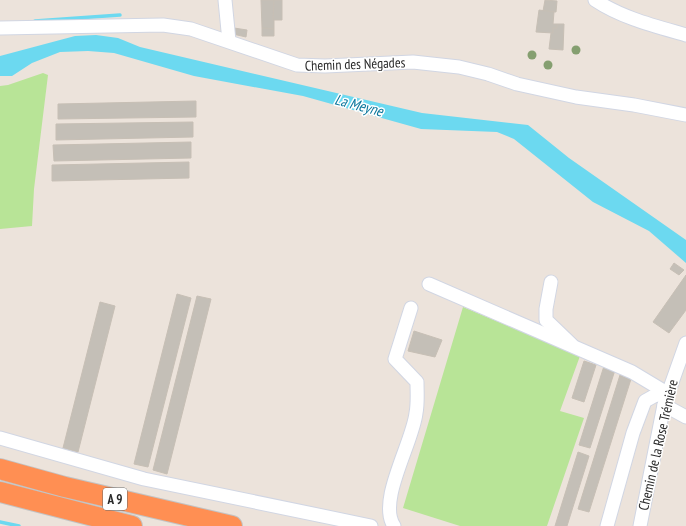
<svg xmlns="http://www.w3.org/2000/svg" width="686" height="526" font-family="'PT Sans Narrow',sans-serif">
<rect width="100%" height="100%" fill="#ece3db"/>
<g fill="#b8e497">
<path d="M 43,73 L 48,75 L 34,189 L 32,226 L 0,229 L 0,86 L 8,85 Z"/>
<path d="M 463,307 L 580,356 L 560,411 L 584,418 L 547,526 L 460,526 L 403,508 Z"/>
</g>
<path fill="#6cd9f0" d="M 96,35 L 118,38 L 140,47 L 422,113 L 528,125 L 569,158 L 686,240 L 686,263 L 649,231 L 593,202 L 514,139 L 497,132 L 421,129 L 303,96 L 194,76 L 114,53 L 88,51 L 60,52 L 32,63 L 12,76 L 0,76 L 0,56 L 75,36 Z"/>
<g fill="none" stroke-linecap="round" stroke-linejoin="round">
<g stroke="#6cd9f0" stroke-width="3.5">
<path d="M 35,21 L 120,15"/>
<path d="M 0,522 L 19,526"/>
</g>
</g>
<g fill="#c4bfb7" stroke="#c7bfb5">
<path d="M 261,0 L 274,0 L 274,29 L 262,28 Z"/>
<path d="M 274,0 L 282,0 L 282,20 L 273,20 Z"/>
<path d="M 545,0 L 557,1 L 556,12 L 543,11 Z"/>
<path d="M 539,10 L 554,12 L 553,24 L 557,24 L 557,28 L 553,28 L 553,33 L 536,32 Z"/>
<path d="M 557,24 L 564,24 L 563,50 L 549,49 L 551,33 L 553,33 L 553,28 L 557,28 Z"/>
<path d="M 234,28 L 247,30 L 246,37 L 233,34 Z"/>
<path d="M 262,28 L 274,29 L 274,36 L 262,36 Z"/>
<path d="M 196,101 L 196,117 L 58,119 L 58,104 Z"/>
<path d="M 193,122 L 193,137 L 56,140 L 56,124 Z"/>
<path d="M 191,142 L 191,158 L 54,161 L 53,145 Z"/>
<path d="M 189,162 L 189,178 L 52,181 L 52,165 Z"/>
<path d="M 674,263 L 684,270 L 679,275 L 670,269 Z"/>
<path d="M 686,275 L 686,310 L 669,333 L 653,322 Z"/>
<path d="M 177,294 L 191,298 L 148,467 L 134,464 Z"/>
<path d="M 197,296 L 211,299 L 167,474 L 153,470 Z"/>
<path d="M 100,302 L 115,306 L 78,452 L 63,448 Z"/>
<path d="M 414,331 L 442,340 L 435,357 L 408,351 Z"/>
<path d="M 584,361 L 596,365 L 584,402 L 572,398 Z"/>
<path d="M 604,366 L 615,370 L 590,448 L 579,445 Z"/>
<path d="M 620,375 L 631,379 L 589,512 L 578,509 Z"/>
<path d="M 578,452 L 589,456 L 567,526 L 555,526 Z"/>
</g>
<g fill="none" stroke-linecap="round" stroke-linejoin="round">
<g stroke="#d1d6e3" stroke-width="15">
<g id="minor">
<path d="M 225,0 L 229,41"/>
<path d="M 595,0 C 622,18 655,26 686,35"/>
<path d="M 0,28 L 163,25 L 191,29 L 297,65 L 325,66 L 413,62 L 459,67 L 488,74 L 517,84 L 576,97 L 634,105 L 686,115"/>
<path d="M 551,282 L 546,309 L 546,320 L 572,345"/>
<path d="M 429,284 L 632,372 L 667,393"/>
<path d="M 664,405 L 686,417"/>
<path d="M 0,438 L 144,479 L 371,526"/>
<path d="M 394,526 C 377,501 413,442 416,413 C 418,403 417,393 417,382 L 395,359 L 411,308"/>
<path d="M 607,526 L 633,433 L 645,401 L 654,396 L 667,393"/>
<path d="M 640,526 L 664,405 L 686,343"/>
</g>
</g>
<g stroke="#c3c3c3" stroke-width="22">
<g id="highway">
<path d="M 0,469 L 65,487 L 232,526"/>
<path d="M 0,492 L 132,526"/>
</g>
</g>
<use href="#minor" stroke="#fff" stroke-width="13"/>
<use href="#highway" stroke="#ff8f53" stroke-width="20"/>
</g>
<g fill="#859f70">
<circle cx="576" cy="50" r="4.5"/>
<circle cx="532" cy="55" r="4.5"/>
<circle cx="548" cy="65" r="4.5"/>
</g>
<g text-anchor="middle" dominant-baseline="central" stroke-width="3" stroke-linejoin="round" paint-order="stroke">
<rect fill="#fff" stroke="#6a6a6a" stroke-width="1" x="103" y="488" width="24" height="22" rx="3"/>
<g font-size="13" font-weight="bold" fill="#2a2a2a">
<text x="115" y="499">A 9</text>
</g>
<g font-size="14" fill="#2a2a2a" stroke="#fff">
<text transform="translate(355 64) rotate(-2)">Chemin des Négades</text>
<text transform="translate(658 445) rotate(-77)">Chemin de la Rose Trémière</text>
</g>
<g font-size="15" font-style="italic" fill="#0b779c" stroke="#fff">
<text transform="translate(359 105) rotate(15)">La Meyne</text>
</g>
</g>
</svg>
